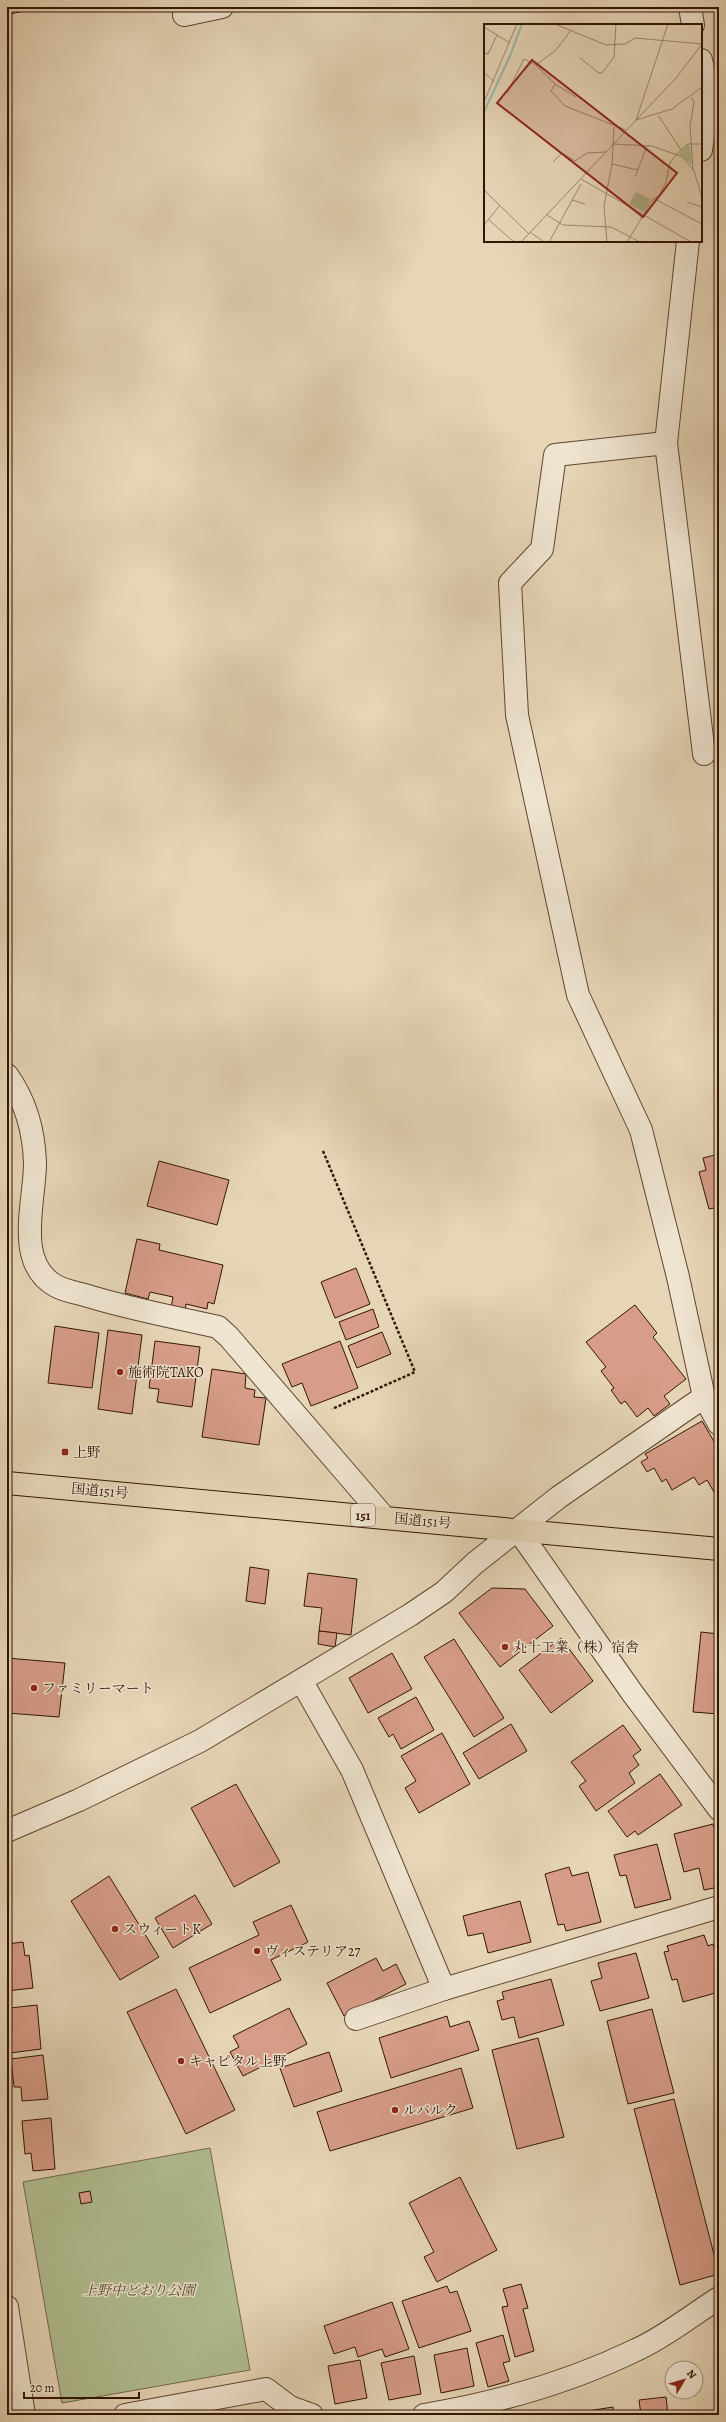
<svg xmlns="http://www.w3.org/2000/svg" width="726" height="2422" font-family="Alegreya,'Noto Serif JP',serif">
<rect width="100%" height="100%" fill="#e6d5b7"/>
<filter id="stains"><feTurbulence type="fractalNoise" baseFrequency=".005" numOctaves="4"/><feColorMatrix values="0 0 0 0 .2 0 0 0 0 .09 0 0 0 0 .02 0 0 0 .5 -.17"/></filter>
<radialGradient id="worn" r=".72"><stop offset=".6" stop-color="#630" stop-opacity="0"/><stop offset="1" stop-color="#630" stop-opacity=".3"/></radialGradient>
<path fill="#b1be91" stroke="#726a4a" d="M 210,2148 L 250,2370 L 62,2403 L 23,2182 Z"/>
<g fill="#d79d88" stroke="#321504">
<path d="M 719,1154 L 719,1207 L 709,1209 L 699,1172 L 706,1170 L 703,1158 Z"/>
<path d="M 159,1161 L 229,1180 L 217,1225 L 147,1206 Z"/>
<path d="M 137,1239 L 160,1244 L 159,1250 L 223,1265 L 214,1304 L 208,1302 L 207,1309 L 186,1304 L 185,1311 L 171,1308 L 173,1297 L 150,1292 L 148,1299 L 125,1293 Z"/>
<path d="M 356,1268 L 370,1304 L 335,1318 L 321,1282 Z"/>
<path d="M 635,1305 L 657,1333 L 653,1337 L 686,1379 L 664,1396 L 670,1404 L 654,1416 L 648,1408 L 637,1417 L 625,1401 L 621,1404 L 611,1390 L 614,1388 L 601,1371 L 606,1367 L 586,1342 Z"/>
<path d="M 373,1309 L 379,1327 L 346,1340 L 339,1322 Z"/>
<path d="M 55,1326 L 99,1333 L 92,1388 L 48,1383 Z"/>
<path d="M 108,1330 L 142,1335 L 132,1414 L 98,1409 Z"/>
<path d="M 382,1332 L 391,1354 L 357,1368 L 348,1346 Z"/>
<path d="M 155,1341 L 200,1347 L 192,1407 L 157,1402 L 159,1389 L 149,1388 Z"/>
<path d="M 340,1341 L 358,1388 L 311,1406 L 302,1383 L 292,1387 L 282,1364 Z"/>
<path d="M 212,1369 L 246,1374 L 245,1388 L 255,1390 L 254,1397 L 266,1398 L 259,1445 L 202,1437 Z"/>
<path d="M 702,1421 L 719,1450 L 718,1499 L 707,1480 L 699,1485 L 694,1477 L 672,1490 L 666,1479 L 662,1482 L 654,1468 L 647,1472 L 641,1462 L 648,1458 L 645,1454 Z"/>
<path d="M 250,1567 L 269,1570 L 265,1604 L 246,1601 Z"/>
<path d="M 308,1573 L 357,1579 L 351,1635 L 319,1631 L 322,1608 L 304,1606 Z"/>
<path d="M 492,1588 L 525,1589 L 553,1626 L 500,1667 L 459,1613 Z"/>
<path d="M 319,1631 L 337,1633 L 335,1647 L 318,1644 Z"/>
<path d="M 701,1632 L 719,1634 L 719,1714 L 693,1712 Z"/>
<path d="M 561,1638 L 593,1681 L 551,1713 L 519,1670 Z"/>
<path d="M 454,1639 L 504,1718 L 474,1737 L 424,1657 Z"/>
<path d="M 392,1653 L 412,1689 L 368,1713 L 349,1678 Z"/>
<path d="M 7,1658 L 65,1663 L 59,1717 L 7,1713 Z"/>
<path d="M 416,1697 L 434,1730 L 401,1749 L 393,1734 L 389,1737 L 378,1718 Z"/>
<path d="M 511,1724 L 527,1751 L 479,1779 L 463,1753 Z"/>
<path d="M 623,1725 L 641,1750 L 633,1756 L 639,1765 L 629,1773 L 635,1783 L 596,1811 L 579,1786 L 586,1781 L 571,1762 Z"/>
<path d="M 442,1733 L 470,1784 L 419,1813 L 405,1788 L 416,1781 L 401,1756 Z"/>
<path d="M 660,1774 L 682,1805 L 638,1835 L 635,1831 L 627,1837 L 608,1811 Z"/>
<path d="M 236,1784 L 280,1862 L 234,1887 L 191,1808 Z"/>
<path d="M 713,1824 L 716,1834 L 719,1833 L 719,1887 L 704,1890 L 699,1868 L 684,1872 L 674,1834 Z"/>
<path d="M 657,1844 L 671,1899 L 635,1908 L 626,1875 L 620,1876 L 614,1855 Z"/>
<path d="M 569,1867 L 572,1876 L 588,1872 L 601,1922 L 566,1931 L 564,1924 L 558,1925 L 545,1874 Z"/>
<path d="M 109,1876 L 159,1957 L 120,1980 L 71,1901 Z"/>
<path d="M 195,1895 L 212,1924 L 173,1948 L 155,1918 Z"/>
<path d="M 520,1901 L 531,1942 L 488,1953 L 483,1933 L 468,1936 L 463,1916 Z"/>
<path d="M 291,1905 L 308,1942 L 271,1960 L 281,1980 L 210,2013 L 189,1968 L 259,1935 L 253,1922 Z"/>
<path d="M 704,1935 L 708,1946 L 713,1944 L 719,1963 L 719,1992 L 683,2002 L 677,1979 L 672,1980 L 664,1952 L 669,1951 L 667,1946 Z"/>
<path d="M 23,1942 L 25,1956 L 29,1955 L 33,1988 L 7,1991 L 7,1944 Z"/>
<path d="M 636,1953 L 649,1998 L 600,2011 L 591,1981 L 602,1978 L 598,1963 Z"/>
<path d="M 376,1958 L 383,1971 L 396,1964 L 406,1984 L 344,2016 L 327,1983 Z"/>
<path d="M 551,1979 L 564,2025 L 519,2038 L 514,2017 L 502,2020 L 497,2001 L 504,1999 L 502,1992 Z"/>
<path d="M 176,1989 L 235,2110 L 186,2134 L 127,2012 Z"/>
<path d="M 37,2005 L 41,2049 L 10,2053 L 8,2026 L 12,2025 L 10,2008 Z"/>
<path d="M 289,2008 L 307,2044 L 243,2076 L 230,2052 L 239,2047 L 233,2036 Z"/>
<path d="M 652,2009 L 674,2093 L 628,2104 L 607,2021 Z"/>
<path d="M 447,2016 L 450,2027 L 469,2021 L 479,2050 L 391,2078 L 379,2038 Z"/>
<path d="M 538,2038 L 564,2137 L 517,2149 L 492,2050 Z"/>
<path d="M 329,2052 L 342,2091 L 294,2107 L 280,2068 Z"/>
<path d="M 43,2055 L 48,2099 L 22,2101 L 21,2087 L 14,2087 L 11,2059 Z"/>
<path d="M 461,2068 L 473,2108 L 330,2151 L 317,2112 Z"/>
<path d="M 674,2099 L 719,2274 L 680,2285 L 634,2109 Z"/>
<path d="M 51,2118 L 55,2169 L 33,2171 L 31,2153 L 25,2154 L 22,2121 Z"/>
<path d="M 460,2177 L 497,2250 L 437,2282 L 424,2257 L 434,2252 L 409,2203 Z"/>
<path d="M 90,2191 L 92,2202 L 81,2204 L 79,2193 Z"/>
<path d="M 521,2284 L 528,2308 L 523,2309 L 534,2351 L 515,2357 L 502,2307 L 508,2306 L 503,2289 Z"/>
<path d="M 447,2286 L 450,2293 L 457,2291 L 471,2331 L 419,2348 L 402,2301 Z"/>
<path d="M 392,2302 L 409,2349 L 385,2357 L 382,2349 L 358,2357 L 355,2347 L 334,2354 L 324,2326 Z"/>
<path d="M 503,2335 L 510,2361 L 503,2363 L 509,2381 L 488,2387 L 476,2343 Z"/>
<path d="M 467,2348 L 474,2386 L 441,2393 L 434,2355 Z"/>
<path d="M 414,2356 L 421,2394 L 389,2400 L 381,2363 Z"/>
<path d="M 360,2360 L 367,2398 L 335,2404 L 328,2366 Z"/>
<path d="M 666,2397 L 668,2415 L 641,2415 L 639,2400 Z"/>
<path d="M 613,2407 L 614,2415 L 581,2415 L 581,2412 Z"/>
<path d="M 540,2411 L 541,2415 L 516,2415 Z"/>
</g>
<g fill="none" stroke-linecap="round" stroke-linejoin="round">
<g stroke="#5f4531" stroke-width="24">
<g id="minor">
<path d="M 690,7 L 693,25"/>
<path d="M 184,15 L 222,7"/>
<path d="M 701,60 L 709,96 L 719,98"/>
<path d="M 701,150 L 709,96"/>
<path d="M 666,443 L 688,241"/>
<path d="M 704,754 L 666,443 L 555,455 L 542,549 L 510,583 L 517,715 L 578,995 L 641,1130 L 678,1277 L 704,1397 L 719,1424"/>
<path d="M 7,1075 C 25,1100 34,1131 35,1163 C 35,1202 14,1263 56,1286 C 65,1291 78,1293 88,1296 C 130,1309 174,1317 218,1327 L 229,1337 L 384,1517"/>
<path d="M 518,1530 L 633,1694 L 719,1809"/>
<path d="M 302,1682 L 352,1770 L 444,1989"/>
<path d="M 7,1831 L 79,1800 L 200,1741 L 410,1615 L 444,1592 L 475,1563 L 559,1497 L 704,1397"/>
<path d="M 356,2019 L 444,1989 L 719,1907"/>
<path d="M 7,2307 L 24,2415"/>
<path d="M 125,2415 L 266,2389 L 290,2407 L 312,2415"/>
<path d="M 424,2415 C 496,2403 570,2382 636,2350 C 665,2337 692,2315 719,2298"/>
</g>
</g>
<g stroke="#321504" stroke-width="24">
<path id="highway" d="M 7,1483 L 719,1549"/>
</g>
<path stroke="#321504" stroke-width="2.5" stroke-dasharray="3 2" stroke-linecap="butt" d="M 323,1151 L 415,1372 L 332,1409"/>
<use href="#minor" stroke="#efe4d0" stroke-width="22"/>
<use href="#highway" stroke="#e6d5b7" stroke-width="22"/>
<g stroke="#321504" stroke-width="4.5">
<path id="rail" d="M 7,13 L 32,7"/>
</g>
<use href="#rail" stroke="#efe4d0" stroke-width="3" stroke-dasharray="9" stroke-linecap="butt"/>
</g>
<g fill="#8f2418" stroke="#efe4d0" stroke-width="1.5">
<circle cx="120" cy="1372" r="4"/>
<rect x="61" y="1448" width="8" height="8" rx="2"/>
<circle cx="505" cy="1647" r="4"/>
<circle cx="34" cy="1688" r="4"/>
<circle cx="115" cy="1929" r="4"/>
<circle cx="257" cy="1951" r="4"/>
<circle cx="181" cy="2061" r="4"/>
<circle cx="395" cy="2110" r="4"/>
</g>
<g text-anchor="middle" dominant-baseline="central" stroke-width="3" stroke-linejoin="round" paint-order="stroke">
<rect fill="#efe4d0" stroke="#6b5341" stroke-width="1" x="351" y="1504" width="24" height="22" rx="3"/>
<g font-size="13" font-weight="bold" fill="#321504">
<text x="363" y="1515">151</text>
</g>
<g font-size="14" fill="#321504" stroke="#efe4d0" text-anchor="start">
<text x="128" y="1372">施術院TAKO</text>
<text x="73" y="1452">上野</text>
<text x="513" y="1647">丸十工業（株）宿舎</text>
<text x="42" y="1688">ファミリーマート</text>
<text x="123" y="1929">スウィートK</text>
<text x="265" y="1951">ヴィステリア27</text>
<text x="189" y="2061">キャピタル上野</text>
<text x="403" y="2110">ルパルク</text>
</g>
<g font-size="14" fill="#321504" stroke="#efe4d0">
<text transform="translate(100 1491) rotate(5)">国道151号</text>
<text transform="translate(423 1521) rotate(5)">国道151号</text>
</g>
<g font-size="14" font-style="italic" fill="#58482e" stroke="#efe4d0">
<text x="139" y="2290">上野中どおり公園</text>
</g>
</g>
<g transform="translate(484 24)">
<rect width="218" height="218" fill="#e6d5b7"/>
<path d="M 204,121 L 206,123 L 208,141 L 195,130 ZM 152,168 L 167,175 L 160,188 L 145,180 Z" fill="#b1be91"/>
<path fill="none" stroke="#97b9aa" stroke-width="2" d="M 0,88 L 26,32 L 38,0"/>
<path fill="none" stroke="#9e886f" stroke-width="1" d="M 71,0 L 122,21 L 141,20 L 151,14 L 218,20M 184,0 L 152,96 L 188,85 L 218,63M 0,3 L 26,19M 0,29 L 4,30 L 13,11M 96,34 L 115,49 L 118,49 L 130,33 L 132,0M 52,41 L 71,60M 0,48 L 10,58M 23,69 L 40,35 L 52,41 L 72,26 L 87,6M 92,73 L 71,60 L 67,67 L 81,82 L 142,106M 207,73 L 210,78 L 206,102 L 209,146M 0,78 L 33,0M 174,91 L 197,126M 129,120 L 168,122 L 199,133 L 210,147 L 218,174M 69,138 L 78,129 L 91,137 L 103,129 L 122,128M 128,140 L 154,146M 151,153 L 163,122M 97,155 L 207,218M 0,166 L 45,210M 171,175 L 218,200M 88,176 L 101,180M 203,178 L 218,183M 63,191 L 79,201 L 127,203 L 156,218M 4,195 L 30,218M 0,201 L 16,181M 46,208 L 60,218M 37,218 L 192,54 L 218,20M 65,218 L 97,160M 123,218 L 120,182 L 128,140 L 130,103M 143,218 L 169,175 L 175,172 L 182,158 L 186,139 L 193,130 L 204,120 L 218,120"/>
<path fill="#8f2418" fill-opacity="0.15" stroke="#8f2418" stroke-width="2" d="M 48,36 L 193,149 L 159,193 L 13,79 Z"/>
<rect width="218" height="218" fill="none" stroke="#321504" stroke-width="2"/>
</g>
<rect width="726" height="2422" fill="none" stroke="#e6d5b7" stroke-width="24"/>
<rect x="8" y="8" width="710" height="2406" fill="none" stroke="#321504" stroke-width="2"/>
<rect x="12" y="12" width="702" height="2398" fill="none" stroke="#321504"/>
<g transform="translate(684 2380) rotate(52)"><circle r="19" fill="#efe4d0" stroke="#a3917e"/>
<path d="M0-3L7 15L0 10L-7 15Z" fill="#8f2418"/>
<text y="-6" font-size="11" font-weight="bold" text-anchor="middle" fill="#321504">N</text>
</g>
<path d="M24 2392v6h115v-6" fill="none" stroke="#321504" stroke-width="2"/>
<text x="30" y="2392" font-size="12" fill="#321504" stroke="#efe4d0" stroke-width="3" paint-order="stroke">20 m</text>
<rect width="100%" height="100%" filter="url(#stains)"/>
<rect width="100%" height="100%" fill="url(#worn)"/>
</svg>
